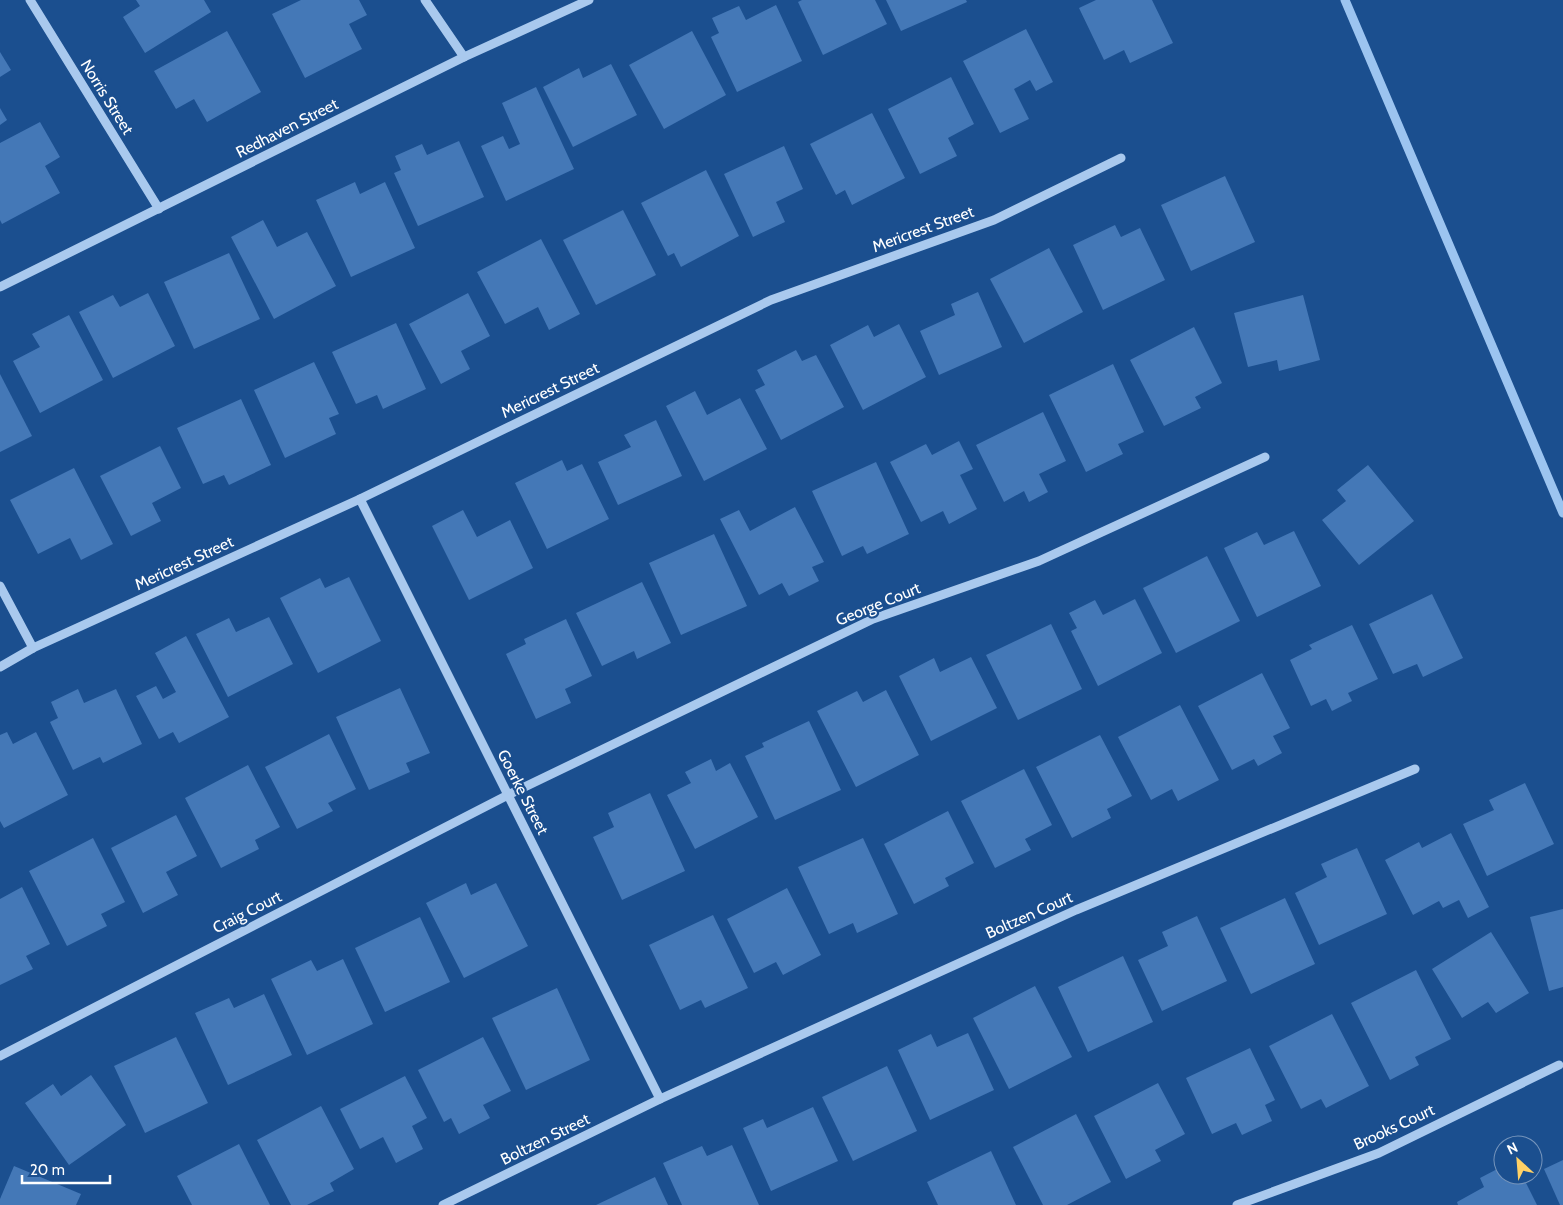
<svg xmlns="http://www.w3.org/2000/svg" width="1563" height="1205" font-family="Cabin,sans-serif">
<rect width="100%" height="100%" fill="#1b4f8f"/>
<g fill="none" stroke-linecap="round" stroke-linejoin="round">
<path stroke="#9cc4f0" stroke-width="9" d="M 1345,0 L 1563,513"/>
</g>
<g fill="#4478b7">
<path d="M 136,0 L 204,0 L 211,12 L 145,53 L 123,17 L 140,6 Z"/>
<path d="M 301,0 L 359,0 L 367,15 L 349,24 L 362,49 L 305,78 L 272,14 Z"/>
<path d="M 802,0 L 875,0 L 887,24 L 823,55 L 798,2 Z"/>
<path d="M 886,0 L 966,0 L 967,2 L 901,31 Z"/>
<path d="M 1096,0 L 1152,0 L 1173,43 L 1130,63 L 1124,50 L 1104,60 L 1079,8 Z"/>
<path d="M 776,5 L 802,61 L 737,92 L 711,37 L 719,33 L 712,18 L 739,6 L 746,20 Z"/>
<path d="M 1026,29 L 1053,82 L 1036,91 L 1030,80 L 1014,89 L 1029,119 L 1000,133 L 963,61 Z"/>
<path d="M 227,31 L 261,92 L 207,122 L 194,99 L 176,109 L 154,71 Z"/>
<path d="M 692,31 L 726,95 L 664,129 L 629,65 Z"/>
<path d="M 0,52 L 11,70 L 0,77 Z"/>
<path d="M 611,64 L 637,115 L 573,147 L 543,87 L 579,68 L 583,78 Z"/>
<path d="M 951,77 L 974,124 L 948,138 L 957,156 L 920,174 L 888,109 Z"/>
<path d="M 536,87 L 574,169 L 506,201 L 481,146 L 503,136 L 509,149 L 520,144 L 502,103 Z"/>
<path d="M 0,108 L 7,120 L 0,125 Z"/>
<path d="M 872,113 L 905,178 L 852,205 L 845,190 L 836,195 L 810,144 Z"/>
<path d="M 40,122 L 60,157 L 45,166 L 60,193 L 2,224 L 0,220 L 0,143 Z"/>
<path d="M 459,141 L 484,197 L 418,226 L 394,173 L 401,170 L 395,156 L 422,144 L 427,155 Z"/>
<path d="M 784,146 L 803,189 L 776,202 L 785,222 L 753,237 L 724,174 Z"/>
<path d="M 706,170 L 739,236 L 681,267 L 674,253 L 668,256 L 641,203 Z"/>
<path d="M 1225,176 L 1255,242 L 1191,271 L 1161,205 Z"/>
<path d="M 355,182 L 360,194 L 385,182 L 415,248 L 351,277 L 316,200 Z"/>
<path d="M 623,210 L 656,275 L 596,305 L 563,240 Z"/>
<path d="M 263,220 L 277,247 L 307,232 L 336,286 L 274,319 L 231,237 Z"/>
<path d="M 1115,225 L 1121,237 L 1140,228 L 1165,280 L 1103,310 L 1073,245 Z"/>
<path d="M 541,239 L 580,314 L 549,330 L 538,307 L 505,324 L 477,272 Z"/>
<path d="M 1049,248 L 1083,312 L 1024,343 L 990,279 Z"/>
<path d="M 229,253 L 260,319 L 194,349 L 164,282 Z"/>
<path d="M 978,292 L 1002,347 L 939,375 L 920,331 L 955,315 L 951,304 Z"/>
<path d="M 148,293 L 175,346 L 113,378 L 79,312 L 113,295 L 120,307 Z"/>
<path d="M 468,293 L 490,336 L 461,351 L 470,369 L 441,384 L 409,324 Z"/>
<path d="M 1303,295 L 1320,360 L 1279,371 L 1277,360 L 1248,367 L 1234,313 Z"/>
<path d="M 69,315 L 103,380 L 40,413 L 13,361 L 40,347 L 32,334 Z"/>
<path d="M 396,323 L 426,389 L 383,409 L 377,395 L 356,404 L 332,352 Z"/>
<path d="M 899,324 L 926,377 L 863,410 L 830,345 L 868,325 L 874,337 Z"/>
<path d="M 1194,327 L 1222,383 L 1195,397 L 1201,408 L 1164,426 L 1130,360 Z"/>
<path d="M 796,350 L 802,361 L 816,355 L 844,407 L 781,440 L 755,390 L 765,385 L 757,370 Z"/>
<path d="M 314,362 L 339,414 L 329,418 L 336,434 L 285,458 L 254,390 Z"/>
<path d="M 1113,364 L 1144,432 L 1118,444 L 1123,454 L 1086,472 L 1049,395 Z"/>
<path d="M 0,374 L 32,436 L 0,452 Z"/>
<path d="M 695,391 L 707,415 L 740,398 L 767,449 L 704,481 L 666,406 Z"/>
<path d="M 241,399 L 271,465 L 229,485 L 224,475 L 203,484 L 177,428 Z"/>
<path d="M 1043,412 L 1066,461 L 1039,474 L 1048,492 L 1029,502 L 1024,491 L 1004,502 L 976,445 Z"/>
<path d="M 656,420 L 682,476 L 618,505 L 598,462 L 631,447 L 624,435 Z"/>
<path d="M 959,441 L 973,469 L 960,475 L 977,509 L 949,524 L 943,511 L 921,522 L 890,462 L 926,444 L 932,455 Z"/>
<path d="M 160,446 L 181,488 L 152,503 L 161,521 L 131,536 L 100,476 Z"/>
<path d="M 562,460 L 567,471 L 582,464 L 609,519 L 547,549 L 515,483 Z"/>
<path d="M 876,462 L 909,534 L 867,554 L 863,546 L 842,556 L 812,491 Z"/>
<path d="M 1368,465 L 1414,521 L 1359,565 L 1322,520 L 1346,501 L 1337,490 Z"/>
<path d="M 74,468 L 113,544 L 81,560 L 70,538 L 38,554 L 10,500 Z"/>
<path d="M 795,507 L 824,562 L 812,567 L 819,581 L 789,596 L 782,583 L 759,595 L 720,519 L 739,510 L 750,531 Z"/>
<path d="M 463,510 L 477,537 L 510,520 L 533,568 L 469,600 L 432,526 Z"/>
<path d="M 1294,531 L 1321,586 L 1257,617 L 1224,548 L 1257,532 L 1264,545 Z"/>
<path d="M 714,534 L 747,606 L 681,635 L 649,563 Z"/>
<path d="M 1207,556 L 1240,621 L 1176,653 L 1143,588 Z"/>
<path d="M 349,577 L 381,641 L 318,673 L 280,598 L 320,578 L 325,588 Z"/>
<path d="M 642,582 L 671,643 L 637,659 L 634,651 L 602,666 L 576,613 Z"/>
<path d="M 1432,594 L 1463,658 L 1423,677 L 1417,664 L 1393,674 L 1369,624 Z"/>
<path d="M 1135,599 L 1162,653 L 1098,686 L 1071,631 L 1077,628 L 1069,613 L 1095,600 L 1103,615 Z"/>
<path d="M 269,617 L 293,664 L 228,697 L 196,634 L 229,618 L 236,632 Z"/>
<path d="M 566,619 L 592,676 L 565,689 L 571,703 L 536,719 L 506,654 L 526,644 L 524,639 Z"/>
<path d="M 1051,624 L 1082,689 L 1018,720 L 986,655 Z"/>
<path d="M 1352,625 L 1378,679 L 1348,693 L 1352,701 L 1332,711 L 1326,699 L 1311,706 L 1290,660 L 1312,649 L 1309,645 Z"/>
<path d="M 186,636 L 229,717 L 179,743 L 173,732 L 159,739 L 136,696 L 156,686 L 163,699 L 176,692 L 155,653 Z"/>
<path d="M 971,657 L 997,708 L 931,741 L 899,676 L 934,658 L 940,672 Z"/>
<path d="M 1262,673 L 1290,728 L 1273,736 L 1282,753 L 1258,766 L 1254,759 L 1232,770 L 1198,706 Z"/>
<path d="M 400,688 L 430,753 L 406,763 L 410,772 L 369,790 L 336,717 Z"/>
<path d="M 78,689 L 84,703 L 116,689 L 142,744 L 103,763 L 100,757 L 73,770 L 50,722 L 58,718 L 51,702 Z"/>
<path d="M 886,690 L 919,755 L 856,787 L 817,711 L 857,691 L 863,702 Z"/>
<path d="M 1180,705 L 1219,780 L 1178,801 L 1172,789 L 1151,800 L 1118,737 Z"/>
<path d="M 809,721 L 841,790 L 775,820 L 745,756 L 764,747 L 762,743 Z"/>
<path d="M 7,732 L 13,744 L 36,732 L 68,795 L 4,828 L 0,821 L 0,735 Z"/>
<path d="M 329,734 L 356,789 L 328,803 L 333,811 L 297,829 L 265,767 Z"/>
<path d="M 1100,735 L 1132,796 L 1107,809 L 1111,818 L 1072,838 L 1036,767 Z"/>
<path d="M 711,759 L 716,771 L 730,763 L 758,817 L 695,849 L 667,795 L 691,783 L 685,772 Z"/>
<path d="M 248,765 L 280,827 L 255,840 L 259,849 L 221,868 L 185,798 Z"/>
<path d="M 1024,769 L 1052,825 L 1025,839 L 1031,850 L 995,868 L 961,801 Z"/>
<path d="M 1525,783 L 1554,844 L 1487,876 L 1463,824 L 1494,810 L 1489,800 Z"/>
<path d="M 650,793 L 685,871 L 622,900 L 593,837 L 614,827 L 608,813 Z"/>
<path d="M 948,811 L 974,863 L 945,878 L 949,886 L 914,904 L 884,844 Z"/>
<path d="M 176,815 L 197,856 L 166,872 L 178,895 L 143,913 L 111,848 Z"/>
<path d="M 1451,833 L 1489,907 L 1468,918 L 1459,900 L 1443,908 L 1439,901 L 1413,915 L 1385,860 L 1419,842 L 1422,848 Z"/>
<path d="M 93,838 L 125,902 L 101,914 L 107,926 L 67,946 L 29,871 Z"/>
<path d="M 863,838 L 898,914 L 857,933 L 853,923 L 829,934 L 798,867 Z"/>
<path d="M 1357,848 L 1387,914 L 1319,945 L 1295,893 L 1327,877 L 1321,864 Z"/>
<path d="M 466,883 L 471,895 L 496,883 L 528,946 L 464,978 L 426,903 Z"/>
<path d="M 22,887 L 50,944 L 26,956 L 33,969 L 0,985 L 0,899 Z"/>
<path d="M 787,888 L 821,955 L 783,975 L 776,962 L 754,973 L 727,919 Z"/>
<path d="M 1285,898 L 1315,964 L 1251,994 L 1220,928 Z"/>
<path d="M 1563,909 L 1563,987 L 1549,991 L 1530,917 Z"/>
<path d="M 713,915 L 748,988 L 705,1008 L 701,1000 L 680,1010 L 649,945 Z"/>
<path d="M 1197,916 L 1227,981 L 1162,1011 L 1138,960 L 1168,946 L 1162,932 Z"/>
<path d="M 420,917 L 450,982 L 385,1012 L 355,948 Z"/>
<path d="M 1491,932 L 1529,993 L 1496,1013 L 1488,1002 L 1462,1018 L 1432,969 Z"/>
<path d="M 1123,956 L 1153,1022 L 1088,1052 L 1058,987 Z"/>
<path d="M 343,959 L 373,1024 L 307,1055 L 271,979 L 311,960 L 317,971 Z"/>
<path d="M 1416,970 L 1451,1039 L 1415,1057 L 1419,1065 L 1390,1080 L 1351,1003 Z"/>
<path d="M 1035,986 L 1072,1057 L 1009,1089 L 973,1018 Z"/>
<path d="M 557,988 L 590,1060 L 526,1090 L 492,1018 Z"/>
<path d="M 264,994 L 292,1055 L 228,1085 L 195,1013 L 229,998 L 234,1008 Z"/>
<path d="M 1332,1014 L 1369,1086 L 1326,1108 L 1321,1099 L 1301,1109 L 1269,1046 Z"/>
<path d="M 968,1033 L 994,1090 L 930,1120 L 898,1050 L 931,1034 L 937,1047 Z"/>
<path d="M 176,1037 L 208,1103 L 145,1133 L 114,1066 Z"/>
<path d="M 483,1037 L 511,1091 L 483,1105 L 490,1118 L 459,1134 L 451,1118 L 444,1122 L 418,1070 Z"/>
<path d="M 1250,1048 L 1275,1100 L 1265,1105 L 1272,1121 L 1242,1135 L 1236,1123 L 1212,1134 L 1186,1078 Z"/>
<path d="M 887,1066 L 917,1131 L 853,1161 L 822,1097 Z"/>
<path d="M 91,1075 L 126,1125 L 69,1165 L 25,1103 L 53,1084 L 61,1096 Z"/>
<path d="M 405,1076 L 427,1118 L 412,1126 L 423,1149 L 396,1163 L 383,1137 L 360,1149 L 340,1109 Z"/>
<path d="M 1158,1083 L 1185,1134 L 1155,1150 L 1161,1161 L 1126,1179 L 1094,1116 Z"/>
<path d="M 321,1106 L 354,1169 L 330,1183 L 334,1191 L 307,1205 L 291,1205 L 257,1140 Z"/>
<path d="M 813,1107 L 838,1161 L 771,1191 L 743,1128 L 763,1119 L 767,1128 Z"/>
<path d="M 1076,1114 L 1111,1182 L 1067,1205 L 1043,1205 L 1013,1147 Z"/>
<path d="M 239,1144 L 270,1205 L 192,1205 L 177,1176 Z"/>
<path d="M 732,1145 L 759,1205 L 682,1205 L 663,1163 L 702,1146 L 707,1156 Z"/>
<path d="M 991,1151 L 1016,1205 L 938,1205 L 927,1182 Z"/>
<path d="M 1563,1160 L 1563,1205 L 1560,1205 L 1544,1169 Z"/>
<path d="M 14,1166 L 81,1194 L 76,1205 L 0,1205 L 0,1199 Z"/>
<path d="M 1503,1166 L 1503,1175 L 1522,1175 L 1537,1205 L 1458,1205 L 1457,1202 L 1484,1187 L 1480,1178 Z"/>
<path d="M 655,1177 L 668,1205 L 596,1205 Z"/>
</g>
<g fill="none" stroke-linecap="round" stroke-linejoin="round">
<g stroke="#a9c9ee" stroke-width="9">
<path d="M 30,0 L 159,209"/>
<path d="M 425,0 L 464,57"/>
<path d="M 0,287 L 464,57 L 589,0"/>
<path d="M 360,499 L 660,1099"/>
<path d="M 0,586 L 33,648"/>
<path d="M 0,667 L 33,648 L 360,499 L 771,300 L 994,220 L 1121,158"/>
<path d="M 0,1056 L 508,795 L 873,619 L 1039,561 L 1265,457"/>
<path d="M 443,1205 L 660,1099 L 1076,910 L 1415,769"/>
<path d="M 1237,1205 L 1379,1153 L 1559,1065"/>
</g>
</g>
<g text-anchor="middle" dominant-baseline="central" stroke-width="4.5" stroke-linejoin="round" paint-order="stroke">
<g font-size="16" fill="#fff" stroke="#1b4f8f">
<text transform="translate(107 97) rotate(58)">Norris Street</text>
<text transform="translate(287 128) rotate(-27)">Redhaven Street</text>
<text transform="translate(923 229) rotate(-20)">Mericrest Street</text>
<text transform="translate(550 390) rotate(-26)">Mericrest Street</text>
<text transform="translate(184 563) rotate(-25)">Mericrest Street</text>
<text transform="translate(878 604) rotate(-22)">George Court</text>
<text transform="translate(523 792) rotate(63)">Goerke Street</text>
<text transform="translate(247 912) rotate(-27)">Craig Court</text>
<text transform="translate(1029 915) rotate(-24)">Boltzen Court</text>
<text transform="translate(1394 1127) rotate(-25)">Brooks Court</text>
<text transform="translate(545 1139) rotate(-26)">Boltzen Street</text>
</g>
</g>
<g transform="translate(1518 1160) rotate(334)"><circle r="24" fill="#1b4f8f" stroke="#7695bc"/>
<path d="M0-4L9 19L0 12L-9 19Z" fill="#ffd166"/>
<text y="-8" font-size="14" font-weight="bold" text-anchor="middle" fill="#ffffff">N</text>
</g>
<path d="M22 1175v8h88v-8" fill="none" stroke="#ffffff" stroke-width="2.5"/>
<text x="30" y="1175" font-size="15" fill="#ffffff" stroke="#1b4f8f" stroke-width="4" paint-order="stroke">20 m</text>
</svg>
